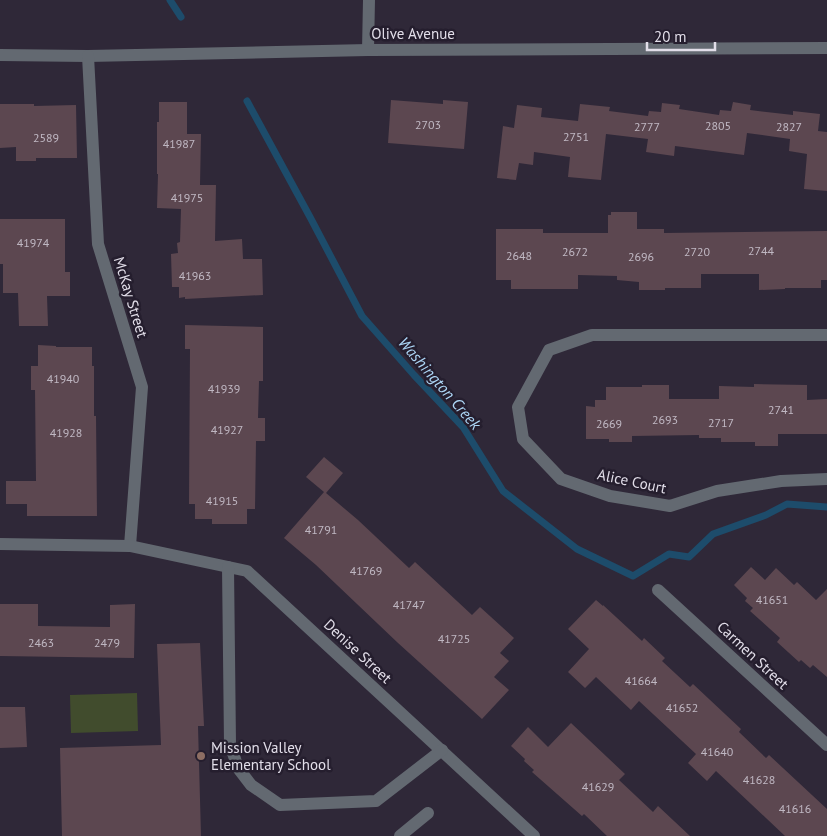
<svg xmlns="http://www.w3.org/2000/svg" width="827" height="836" font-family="'PT Sans',sans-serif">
<rect width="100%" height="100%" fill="#2f2838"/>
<path fill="#414c2d" d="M 137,693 L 138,731 L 71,733 L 70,695 Z"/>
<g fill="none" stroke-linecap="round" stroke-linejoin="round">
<g stroke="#1d4c6b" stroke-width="7">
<path d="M 170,0 L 181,17"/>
<path d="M 247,101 L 310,217 L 362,316 L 414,375 L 463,427 L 503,491 L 577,549 L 633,576 L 669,554 L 689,557 L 713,534 L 766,515 L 787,504 L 827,507"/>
</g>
</g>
<g fill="#5c4750">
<path d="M 391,100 L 443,104 L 443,100 L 468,102 L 464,149 L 388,143 Z"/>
<path d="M 159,102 L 187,102 L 187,134 L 201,134 L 200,185 L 216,185 L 215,241 L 242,239 L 243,259 L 262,259 L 263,295 L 185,299 L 185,297 L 179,298 L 179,287 L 172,287 L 171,254 L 178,253 L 177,243 L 180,242 L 181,209 L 157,208 L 158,174 L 157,174 L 157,122 L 159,122 Z"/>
<path d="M 733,102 L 751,105 L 750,110 L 793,115 L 793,111 L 820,114 L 818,131 L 827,132 L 827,191 L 804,189 L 807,154 L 789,151 L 790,139 L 747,133 L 744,155 L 675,146 L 674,156 L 646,152 L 648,139 L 606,134 L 601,180 L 568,177 L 570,157 L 534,152 L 533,165 L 519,163 L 516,180 L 497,178 L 503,126 L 514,128 L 517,105 L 542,108 L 541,117 L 578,121 L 580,104 L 610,107 L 609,111 L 648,116 L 649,111 L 661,112 L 662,103 L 680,105 L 679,109 L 719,115 L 720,110 L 731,111 Z"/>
<path d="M 0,104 L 34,104 L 34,106 L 76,105 L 77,158 L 36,158 L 36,161 L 16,161 L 16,147 L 0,148 Z"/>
<path d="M 611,212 L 637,212 L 637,229 L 664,229 L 664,233 L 827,231 L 827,280 L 821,280 L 821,288 L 785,288 L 785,289 L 759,290 L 759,274 L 701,274 L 701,288 L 665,288 L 665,290 L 639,290 L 639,282 L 617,280 L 617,276 L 578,275 L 578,289 L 511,289 L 511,280 L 496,280 L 496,229 L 543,229 L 543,233 L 608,233 L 608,215 L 611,215 Z"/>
<path d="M 0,219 L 65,219 L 65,272 L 70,272 L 70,296 L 47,296 L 48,326 L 19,326 L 18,293 L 3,293 L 3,264 L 0,264 Z"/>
<path d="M 185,325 L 263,327 L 263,381 L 259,381 L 258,418 L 265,418 L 265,441 L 256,441 L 255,509 L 247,509 L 247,524 L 212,524 L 212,519 L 195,519 L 195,504 L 189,504 L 190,349 L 185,349 Z"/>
<path d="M 38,345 L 56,346 L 56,347 L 92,347 L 92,366 L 94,366 L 94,416 L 96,416 L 97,516 L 27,516 L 27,504 L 6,504 L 6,481 L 36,481 L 35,390 L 31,390 L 31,366 L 38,366 Z"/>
<path d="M 754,384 L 807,385 L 807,400 L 827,399 L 827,434 L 778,434 L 778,446 L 755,446 L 755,442 L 721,442 L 721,438 L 699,438 L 699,435 L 632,436 L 632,442 L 609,442 L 609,439 L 586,439 L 586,406 L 595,407 L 595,400 L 606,400 L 606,387 L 642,387 L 642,385 L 669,385 L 669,399 L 719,399 L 719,386 L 754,387 Z"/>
<path d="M 324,457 L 343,473 L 326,493 L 358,520 L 409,568 L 415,562 L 472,615 L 480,607 L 514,638 L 500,653 L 509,661 L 494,677 L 509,690 L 482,719 L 398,643 L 316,565 L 284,538 L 324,492 L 306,477 Z"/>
<path d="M 751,567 L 765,580 L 776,568 L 794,585 L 797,582 L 816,600 L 827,589 L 827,677 L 813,665 L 810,668 L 801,660 L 799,662 L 777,642 L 780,638 L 750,611 L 753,608 L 745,601 L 747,598 L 734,585 Z"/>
<path d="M 596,600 L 603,606 L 603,605 L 642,641 L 644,638 L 665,658 L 662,661 L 690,687 L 693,684 L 741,729 L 739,732 L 766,758 L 769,755 L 827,809 L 827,836 L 785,836 L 716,771 L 707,781 L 688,763 L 696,754 L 639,701 L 631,710 L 596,677 L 585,688 L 568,672 L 589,649 L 568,629 Z"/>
<path d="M 0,604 L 38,604 L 38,626 L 110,627 L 110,605 L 135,604 L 134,658 L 0,656 Z"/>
<path d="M 200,643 L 204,726 L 198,726 L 201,836 L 62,836 L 60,748 L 161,745 L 157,644 Z"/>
<path d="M 0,707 L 25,707 L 27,747 L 0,748 Z"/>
<path d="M 571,723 L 625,774 L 619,780 L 653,812 L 658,806 L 690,836 L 607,836 L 584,814 L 582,816 L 532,772 L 534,770 L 524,761 L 525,759 L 511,746 L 528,727 L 548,747 Z"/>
</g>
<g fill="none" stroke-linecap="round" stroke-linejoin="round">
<g stroke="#636971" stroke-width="12">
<path d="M 368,50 L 369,0"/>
<path d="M 0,55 L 88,56 L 368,50 L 827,48"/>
<path d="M 88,56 L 98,244 L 142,387 L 130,546"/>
<path d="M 827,335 L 592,335 L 549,350 L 518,407 L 523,439 L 561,479 L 610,496 L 670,506 L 717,491 L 781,481 L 827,479"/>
<path d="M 0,544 L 130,546 L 247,571 L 534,836"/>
<path d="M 228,567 L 230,744 L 238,768 L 251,785 L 280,805 L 376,801 L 442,750"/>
<path d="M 658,590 L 827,745"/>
<path d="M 400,836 L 428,813"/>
</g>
</g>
<circle fill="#8d6e63" stroke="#251e2e" stroke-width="2" cx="201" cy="756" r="5"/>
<g text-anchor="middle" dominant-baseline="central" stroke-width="5" stroke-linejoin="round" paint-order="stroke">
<g font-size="12" fill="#c0b8c3">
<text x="428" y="124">2703</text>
<text x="718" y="125">2805</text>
<text x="647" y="126">2777</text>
<text x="789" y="126">2827</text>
<text x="576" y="136">2751</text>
<text x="46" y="137">2589</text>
<text x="179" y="143">41987</text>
<text x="187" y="197">41975</text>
<text x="33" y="242">41974</text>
<text x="761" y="250">2744</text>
<text x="575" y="251">2672</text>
<text x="697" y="251">2720</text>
<text x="519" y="255">2648</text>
<text x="641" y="256">2696</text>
<text x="195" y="275">41963</text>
<text x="63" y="378">41940</text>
<text x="224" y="388">41939</text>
<text x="781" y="409">2741</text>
<text x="665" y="419">2693</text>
<text x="721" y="422">2717</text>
<text x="609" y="423">2669</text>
<text x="227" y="429">41927</text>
<text x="66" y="432">41928</text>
<text x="222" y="500">41915</text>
<text x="321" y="529">41791</text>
<text x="366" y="570">41769</text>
<text x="772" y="599">41651</text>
<text x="409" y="604">41747</text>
<text x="454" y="638">41725</text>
<text x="41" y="642">2463</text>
<text x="107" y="642">2479</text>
<text x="641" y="680">41664</text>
<text x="682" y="707">41652</text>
<text x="717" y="751">41640</text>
<text x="759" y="779">41628</text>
<text x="598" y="786">41629</text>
<text x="795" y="808">41616</text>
</g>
<g font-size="15" fill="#e2dee9" stroke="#251e2e">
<text x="413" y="33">Olive Avenue</text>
<text transform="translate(131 297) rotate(73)">McKay Street</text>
<text transform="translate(632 481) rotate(12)">Alice Court</text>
<text transform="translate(358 651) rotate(43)">Denise Street</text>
<text transform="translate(753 655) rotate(43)">Carmen Street</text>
</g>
<g font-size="15" fill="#e2dee9" stroke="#251e2e" text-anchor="start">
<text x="211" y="747">Mission Valley<tspan x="211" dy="17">Elementary School</tspan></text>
</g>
<g font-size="16" font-style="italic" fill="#add6f6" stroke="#251e2e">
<text transform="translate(440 383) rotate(49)">Washington Creek</text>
</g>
</g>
<path d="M647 42v8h68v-8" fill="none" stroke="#e2dee9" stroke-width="2.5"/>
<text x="654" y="42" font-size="15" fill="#e2dee9" stroke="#251e2e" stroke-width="4" paint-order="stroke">20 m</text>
</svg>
